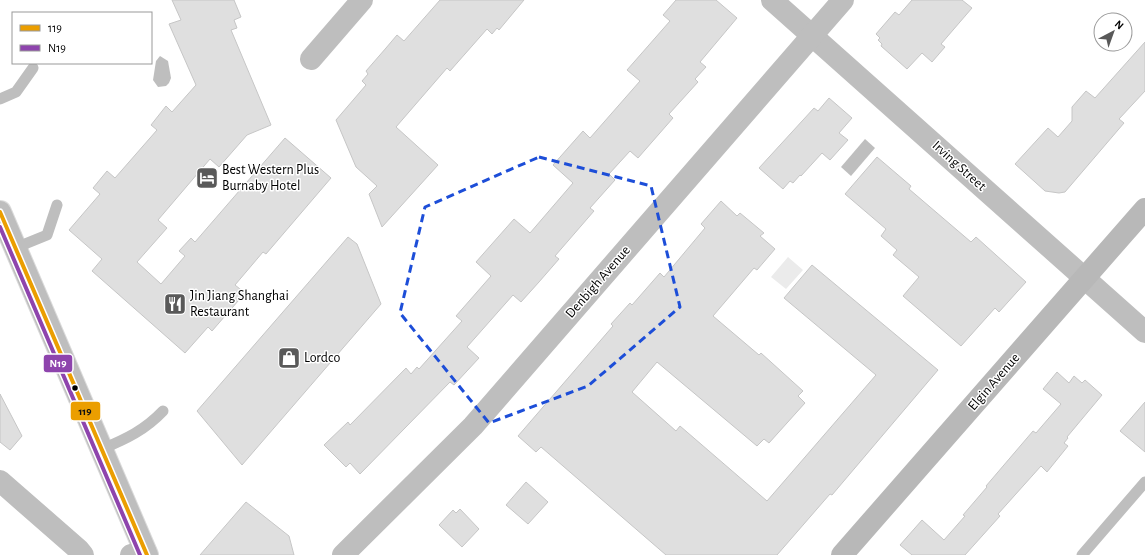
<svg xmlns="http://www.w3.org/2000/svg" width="1145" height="555" font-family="'Alegreya Sans',sans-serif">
<rect width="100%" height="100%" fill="#fff"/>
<path fill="#ebebeb" d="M 788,257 L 803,270 L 786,289 L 771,277 Z"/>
<g fill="#bebebe">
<path d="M 160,56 L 168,61 L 171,78 L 169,83 L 166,86 L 158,87 L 153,80 L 156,61 Z"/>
<path d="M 865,139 L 875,148 L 851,176 L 841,167 Z"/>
</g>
<g fill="#dfdfdf" stroke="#c6c6c6">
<path d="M 172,0 L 234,0 L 241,17 L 234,20 L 237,28 L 231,30 L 271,125 L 247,135 L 219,167 L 210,159 L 158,220 L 167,228 L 137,262 L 161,284 L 185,256 L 179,251 L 191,238 L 195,242 L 285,138 L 331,178 L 266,254 L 263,252 L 235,285 L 245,293 L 212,331 L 208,327 L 185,353 L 92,271 L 102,259 L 69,230 L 100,194 L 93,188 L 107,171 L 115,178 L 157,130 L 151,125 L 166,106 L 172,112 L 196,85 L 169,24 L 181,20 Z"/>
<path d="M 440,0 L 524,0 L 499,30 L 497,28 L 492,34 L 487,29 L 450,71 L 447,68 L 396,127 L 438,165 L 382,227 L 369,194 L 377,186 L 356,167 L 336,120 L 366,85 L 362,81 L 368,74 L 366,71 L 386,48 L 397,35 L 404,41 Z"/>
<path d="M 676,0 L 716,0 L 737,18 L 700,62 L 706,67 L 695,79 L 698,82 L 669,114 L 673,118 L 638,158 L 630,151 L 609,174 L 615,180 L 590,208 L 594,211 L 555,256 L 559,259 L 539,282 L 521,302 L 513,295 L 467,347 L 479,358 L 454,385 L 450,382 L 360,474 L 350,463 L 346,467 L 324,445 L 348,422 L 350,425 L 406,368 L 411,374 L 417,367 L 419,369 L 462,321 L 456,316 L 491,276 L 476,262 L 514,219 L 530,233 L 573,183 L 553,165 L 583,131 L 590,138 L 640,81 L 627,70 L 670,21 L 663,15 Z"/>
<path d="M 912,0 L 962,0 L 972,8 L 941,44 L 945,47 L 932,62 L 922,53 L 907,69 L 881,46 L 882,44 L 878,40 L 880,38 L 876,34 L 895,12 L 899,15 Z"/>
<path d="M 1145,42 L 1145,91 L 1119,119 L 1124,123 L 1065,192 L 1059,193 L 1045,191 L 1015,164 L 1048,128 L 1058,137 L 1072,121 L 1072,107 L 1086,91 L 1095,98 Z"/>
<path d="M 829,98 L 852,118 L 839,133 L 848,140 L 830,160 L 822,153 L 801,176 L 800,175 L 793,183 L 790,181 L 783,189 L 759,168 L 814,108 L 818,111 Z"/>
<path d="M 877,157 L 911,186 L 909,189 L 971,242 L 976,237 L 1026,282 L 999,312 L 995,308 L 961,346 L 903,296 L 919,277 L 893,255 L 897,250 L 881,236 L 886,229 L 845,194 Z"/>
<path d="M 721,201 L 737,216 L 740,213 L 764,233 L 760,236 L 775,249 L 757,270 L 754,268 L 713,316 L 759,355 L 761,353 L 803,391 L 798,396 L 805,403 L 769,443 L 764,439 L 757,446 L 657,362 L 632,392 L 676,431 L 680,426 L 767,501 L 876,375 L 784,298 L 812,265 L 938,370 L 832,495 L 830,494 L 777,555 L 666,555 L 541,447 L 536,452 L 518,436 L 613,326 L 611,324 L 630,303 L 632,305 L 660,273 L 664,277 L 705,228 L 701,224 Z"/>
<path d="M 348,237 L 357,244 L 381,304 L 242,465 L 197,411 Z"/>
<path d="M 1057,372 L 1069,383 L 1074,376 L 1082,383 L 1085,380 L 1102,395 L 1067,437 L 1068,438 L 1064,443 L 1068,446 L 1047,472 L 1041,466 L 998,514 L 1000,516 L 965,555 L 912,555 L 900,545 L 922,520 L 944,540 L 965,516 L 963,515 L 987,487 L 986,486 L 1033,431 L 1036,433 L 1061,404 L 1043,389 Z"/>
<path d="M 0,394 L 22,436 L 10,450 L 0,442 Z"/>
<path d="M 1145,402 L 1145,452 L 1120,431 Z"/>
<path d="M 526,482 L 548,502 L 528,524 L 506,505 Z"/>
<path d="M 246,502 L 289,536 L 294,555 L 200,555 Z"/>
<path d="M 460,509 L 479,529 L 462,547 L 439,525 L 453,510 L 456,513 Z"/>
</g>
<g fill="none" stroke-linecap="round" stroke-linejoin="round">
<g stroke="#dbdbdb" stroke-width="24">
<path id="primary" d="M 0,212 L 147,555"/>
</g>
<g stroke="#bebebe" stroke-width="11">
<path d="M 0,99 L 16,92 L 33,68"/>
<path d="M 15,248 L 47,235 L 57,205"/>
<path d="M 102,449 C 126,439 145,430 163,411"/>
<path d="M 1082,555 L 1145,482"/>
</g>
<g stroke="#bebebe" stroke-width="22">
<path d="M 772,0 L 1145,332"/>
<path d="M 311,59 L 362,0"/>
<path d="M 0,481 L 79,550 L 83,555"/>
<path d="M 131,555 L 145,551"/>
<path d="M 343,555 L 473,426 L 843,0"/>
</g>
<path stroke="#b8b8b8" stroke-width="22" d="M 842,555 L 1145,209"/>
<use href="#primary" stroke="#bebebe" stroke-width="22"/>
<g stroke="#fff" stroke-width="7">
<path id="bus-1" d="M 0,212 L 147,555"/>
</g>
<g stroke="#fff" stroke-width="7">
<path id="bus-2" d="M 0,227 L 140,555"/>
</g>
<use href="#bus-1" stroke="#eb9e00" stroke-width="4"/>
<use href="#bus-2" stroke="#8e44ad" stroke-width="4"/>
</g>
<path fill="none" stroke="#1d4ed8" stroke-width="3" stroke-dasharray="8 5" stroke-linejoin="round" d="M 539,157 L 651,186 L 680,307 L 588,386 L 489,423 L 400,313 L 425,207 Z"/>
<defs>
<g id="hotel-square" transform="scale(1.15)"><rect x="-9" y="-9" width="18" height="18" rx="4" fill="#595959" stroke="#fff"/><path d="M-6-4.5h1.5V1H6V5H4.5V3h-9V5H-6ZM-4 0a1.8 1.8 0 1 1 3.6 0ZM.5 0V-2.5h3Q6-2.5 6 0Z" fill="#fff"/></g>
<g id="restaurant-square" transform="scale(1.15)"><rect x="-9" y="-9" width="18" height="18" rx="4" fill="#595959" stroke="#fff"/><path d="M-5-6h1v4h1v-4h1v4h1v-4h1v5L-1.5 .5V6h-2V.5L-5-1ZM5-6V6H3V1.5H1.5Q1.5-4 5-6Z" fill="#fff"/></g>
<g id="shop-square" transform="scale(1.15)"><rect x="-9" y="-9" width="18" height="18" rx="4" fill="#595959" stroke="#fff"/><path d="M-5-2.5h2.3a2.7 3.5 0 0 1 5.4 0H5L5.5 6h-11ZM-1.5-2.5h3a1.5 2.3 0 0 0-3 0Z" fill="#fff"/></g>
</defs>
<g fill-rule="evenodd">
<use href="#hotel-square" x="207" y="178"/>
<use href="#restaurant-square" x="175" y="304"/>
<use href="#shop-square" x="289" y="358"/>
</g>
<circle fill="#000" stroke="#fff" stroke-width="1.5" cx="75" cy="388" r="3.5"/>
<g text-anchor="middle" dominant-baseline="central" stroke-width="3" stroke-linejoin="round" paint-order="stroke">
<g font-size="14" fill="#000" stroke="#fff">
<text transform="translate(959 166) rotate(42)">Irving Street</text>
<text transform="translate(598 282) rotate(-49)">Denbigh Avenue</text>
<text transform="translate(994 382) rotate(-49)">Elgin Avenue</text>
</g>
<g font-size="14" fill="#000" stroke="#fff" text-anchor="start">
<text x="222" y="170">Best Western Plus<tspan x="222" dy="16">Burnaby Hotel</tspan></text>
<text x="190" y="296">Jin Jiang Shanghai<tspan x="190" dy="16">Restaurant</tspan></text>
<text x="304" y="358">Lordco</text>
</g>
</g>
<g stroke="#fff" stroke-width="1.5">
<rect x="43" y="354" width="30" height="19" rx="4" fill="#8e44ad"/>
<rect x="70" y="401" width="31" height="20" rx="4" fill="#eb9e00"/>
</g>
<g font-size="11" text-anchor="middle" font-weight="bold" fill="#fff">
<text x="58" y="367">N19</text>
</g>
<g font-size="11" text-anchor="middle" font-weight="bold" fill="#111">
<text x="85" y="415">119</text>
</g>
<rect x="12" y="12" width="140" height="52" fill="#ffffff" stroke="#999999"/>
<rect x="20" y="25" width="20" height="6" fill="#eb9e00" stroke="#999999"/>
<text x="48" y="32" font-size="12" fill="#000000">119</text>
<rect x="20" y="45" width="20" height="6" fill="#8e44ad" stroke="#999999"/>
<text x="48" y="52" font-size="12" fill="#000000">N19</text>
<g transform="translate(1113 32) rotate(41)"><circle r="19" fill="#ffffff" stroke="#999999"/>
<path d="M0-3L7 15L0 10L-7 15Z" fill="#595959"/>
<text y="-6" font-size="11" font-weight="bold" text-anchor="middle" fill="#000000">N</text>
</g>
</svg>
